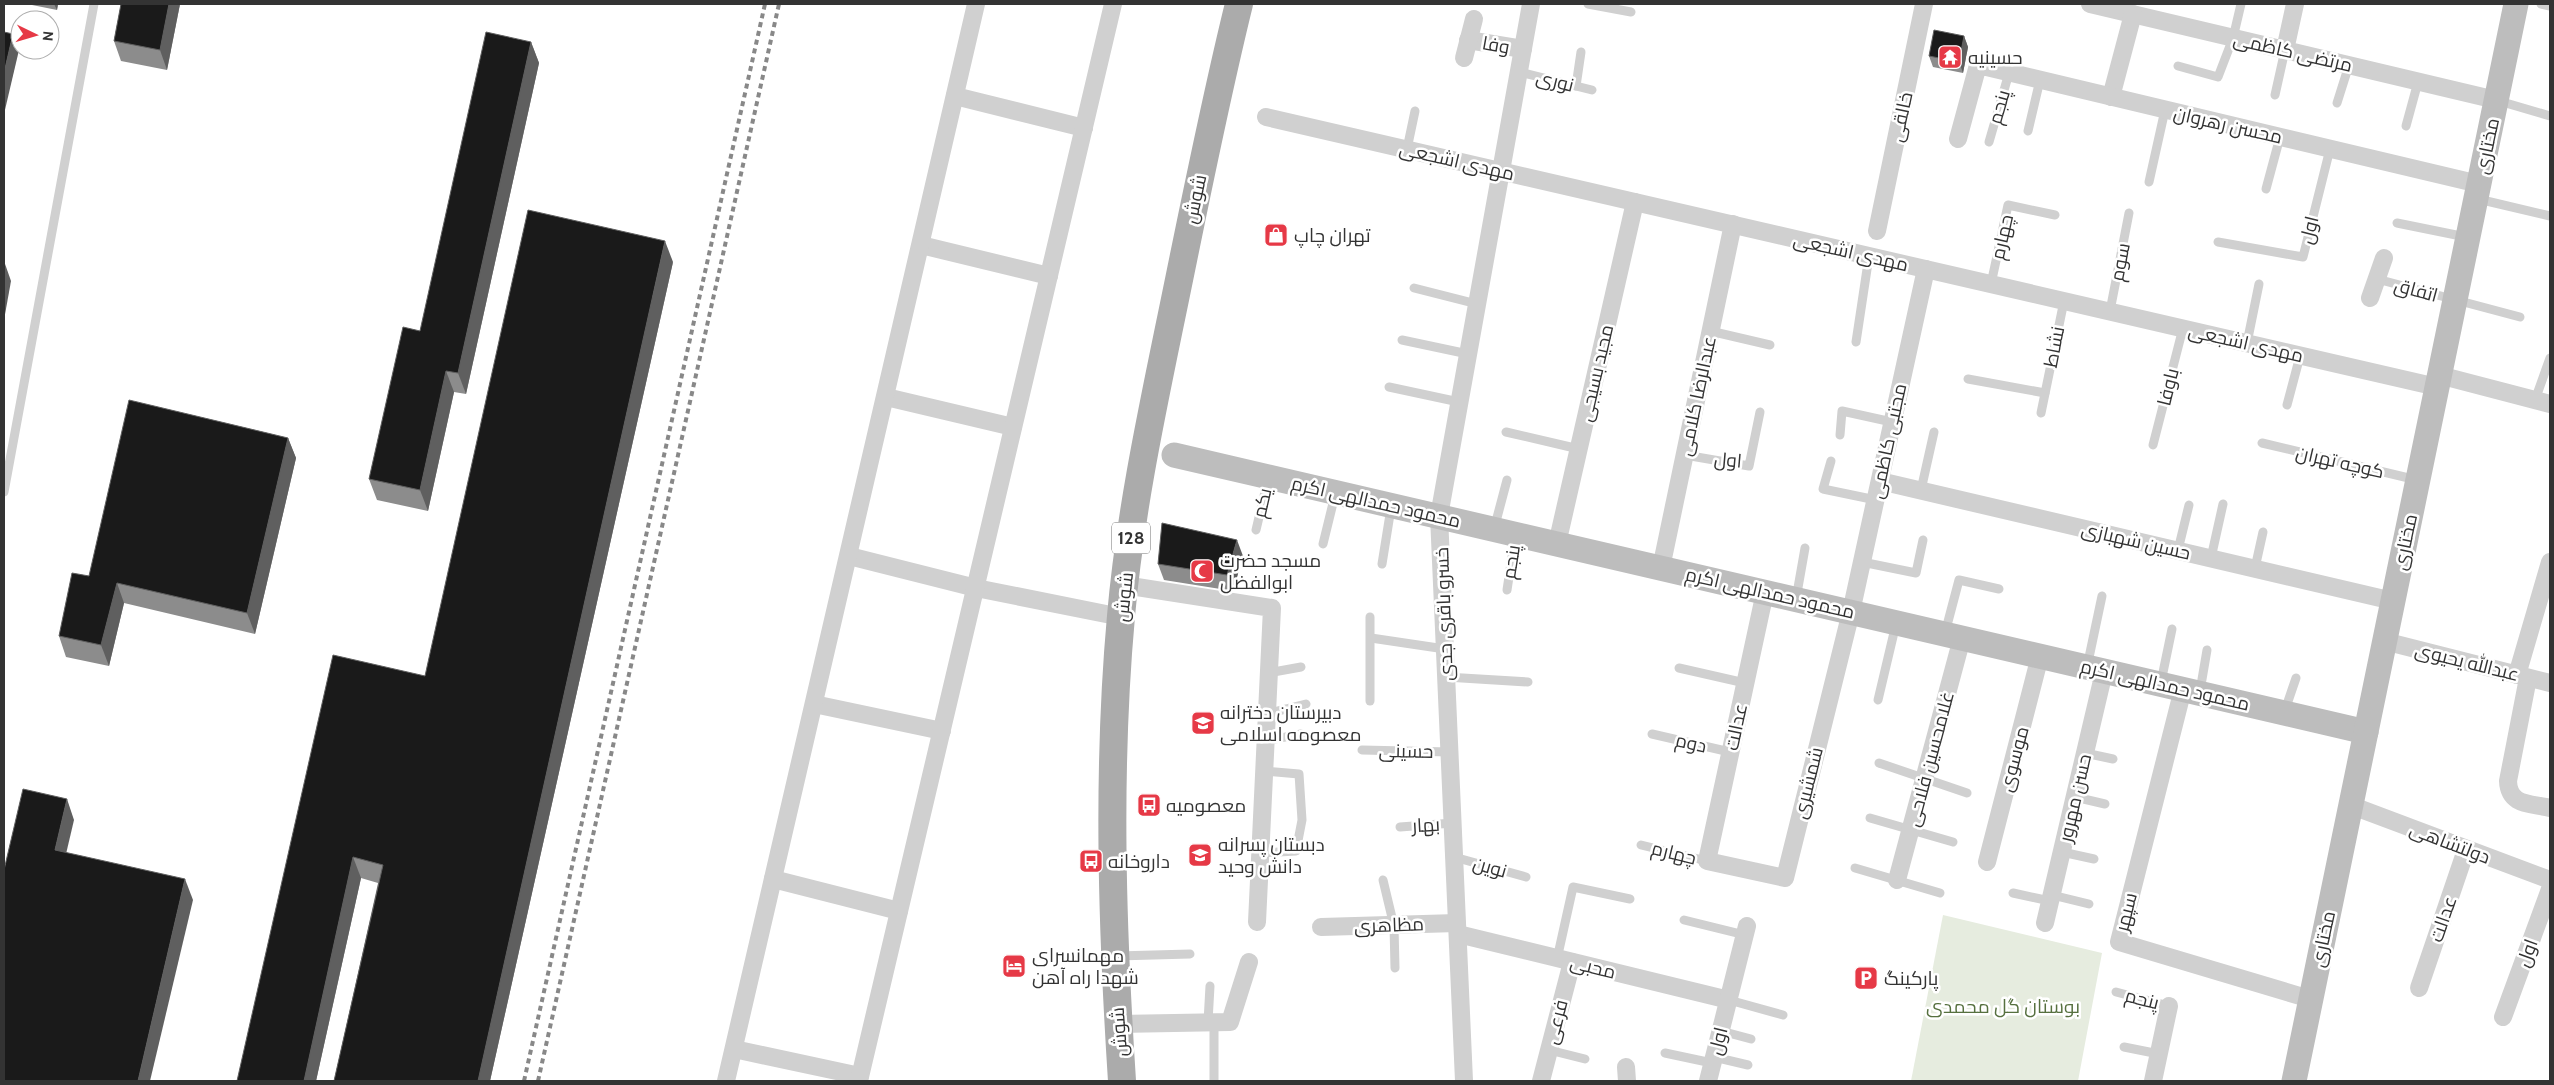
<svg xmlns="http://www.w3.org/2000/svg" width="2554" height="1085" font-family="Cabin,Cairo,sans-serif">
<rect width="100%" height="100%" fill="#fff"/>
<path fill="#e6ecdf" d="M 1943,915 L 2102,953 L 2078,1081 L 1911,1081 Z"/>
<g fill="none" stroke-linecap="round" stroke-linejoin="round">
<g stroke="#d0d0d0" stroke-width="9">
<path d="M 1588,4 L 1631,12"/>
<path d="M 2541,4 L 2550,6"/>
<path d="M 2178,66 L 2218,77 L 2233,38 L 2241,4"/>
<path d="M 1519,72 L 1592,90"/>
<path d="M 1576,86 L 1581,52"/>
<path d="M 2275,95 L 2285,50"/>
<path d="M 2499,101 L 2550,116"/>
<path d="M 2337,103 L 2349,65"/>
<path d="M 2406,126 L 2418,82"/>
<path d="M 2028,131 L 2040,80"/>
<path d="M 1989,142 L 2009,73"/>
<path d="M 1407,149 L 1415,111"/>
<path d="M 2149,182 L 2165,110"/>
<path d="M 2266,189 L 2280,137"/>
<path d="M 2478,199 L 2550,216"/>
<path d="M 2397,223 L 2466,237"/>
<path d="M 2218,242 L 2303,257 L 2330,149"/>
<path d="M 2377,279 L 2520,317"/>
<path d="M 1991,284 L 2008,205 L 2055,215"/>
<path d="M 1414,288 L 1477,304"/>
<path d="M 2110,311 L 2129,213"/>
<path d="M 1710,331 L 1770,345"/>
<path d="M 1402,340 L 1468,354"/>
<path d="M 1856,342 L 1869,256"/>
<path d="M 2247,343 L 2259,284"/>
<path d="M 1968,379 L 2045,393"/>
<path d="M 1389,387 L 1459,402"/>
<path d="M 2535,400 L 2550,358"/>
<path d="M 2287,405 L 2300,356"/>
<path d="M 2041,413 L 2064,301"/>
<path d="M 1506,432 L 1579,449"/>
<path d="M 1840,435 L 1842,411 L 1892,422"/>
<path d="M 2262,443 L 2417,480"/>
<path d="M 2153,445 L 2183,328"/>
<path d="M 1685,455 L 1749,466 L 1760,412"/>
<path d="M 1831,461 L 1823,489 L 1876,500"/>
<path d="M 1921,490 L 1934,432"/>
<path d="M 4,492 L 94,4"/>
<path d="M 1494,529 L 1507,480"/>
<path d="M 1256,530 L 1268,479"/>
<path d="M 1323,544 L 1335,495"/>
<path d="M 2178,550 L 2189,505"/>
<path d="M 2211,558 L 2223,504"/>
<path d="M 1862,562 L 1916,573 L 1923,540"/>
<path d="M 1382,564 L 1391,508"/>
<path d="M 2255,568 L 2263,532"/>
<path d="M 1507,590 L 1515,537"/>
<path d="M 1796,599 L 1805,548"/>
<path d="M 1945,633 L 1959,580 L 1999,589"/>
<path d="M 1371,638 L 1445,649"/>
<path d="M 2087,667 L 2102,596"/>
<path d="M 1679,668 L 1745,683"/>
<path d="M 1268,673 L 1301,667"/>
<path d="M 1446,677 L 1528,682"/>
<path d="M 2161,682 L 2172,629"/>
<path d="M 2200,691 L 2207,650"/>
<path d="M 1878,700 L 1896,624"/>
<path d="M 1370,701 L 1370,617"/>
<path d="M 2284,713 L 2296,678"/>
<path d="M 1266,714 L 1306,704"/>
<path d="M 1652,734 L 1730,752"/>
<path d="M 1265,741 L 1301,734"/>
<path d="M 1362,750 L 1450,752"/>
<path d="M 2085,753 L 2113,759"/>
<path d="M 1879,763 L 1967,793"/>
<path d="M 2075,797 L 2105,804"/>
<path d="M 1870,818 L 1953,842"/>
<path d="M 1400,827 L 1453,823"/>
<path d="M 1641,845 L 1707,861"/>
<path d="M 2062,852 L 2094,859"/>
<path d="M 1260,853 L 1296,851 L 1302,820 L 1299,774 L 1263,771"/>
<path d="M 1454,857 L 1526,877"/>
<path d="M 1855,868 L 1940,893"/>
<path d="M 1383,880 L 1394,926 L 1395,968"/>
<path d="M 2013,893 L 2050,901"/>
<path d="M 2052,895 L 2089,904"/>
<path d="M 1684,920 L 1745,935"/>
<path d="M 1117,956 L 1190,954"/>
<path d="M 1557,959 L 1573,887 L 1630,899"/>
<path d="M 2116,992 L 2169,1006"/>
<path d="M 1729,1000 L 1783,1015"/>
<path d="M 1208,1022 L 1210,986"/>
<path d="M 1214,1022 L 1214,1081"/>
<path d="M 1721,1031 L 1751,1039"/>
<path d="M 2124,1047 L 2159,1054"/>
<path d="M 1549,1050 L 1585,1059"/>
<path d="M 1665,1053 L 1712,1063"/>
<path d="M 1714,1057 L 1748,1065"/>
</g>
<g stroke="#d0d0d0" stroke-width="18">
<path d="M 2090,4 L 2496,100"/>
<path d="M 1468,40 L 1523,49"/>
<path d="M 2285,50 L 2295,4"/>
<path d="M 1464,58 L 1474,19"/>
<path d="M 955,96 L 1084,128"/>
<path d="M 2111,97 L 2133,14"/>
<path d="M 1266,117 L 2437,387"/>
<path d="M 1958,139 L 1978,65 L 2479,184"/>
<path d="M 1877,231 L 1924,4"/>
<path d="M 921,245 L 1049,276"/>
<path d="M 2370,298 L 2384,258"/>
<path d="M 2439,375 L 2550,404"/>
<path d="M 886,397 L 1013,427"/>
<path d="M 1880,481 L 2393,601"/>
<path d="M 1557,544 L 1635,202"/>
<path d="M 849,556 L 976,588 L 1121,617"/>
<path d="M 1661,568 L 1733,224"/>
<path d="M 1124,585 L 1272,608 L 1257,922"/>
<path d="M 1765,592 L 1707,861 L 1785,878 L 1851,612 L 1926,269"/>
<path d="M 2384,641 L 2550,683"/>
<path d="M 2517,675 L 2550,562"/>
<path d="M 2528,678 L 2508,781 C 2509,806 2530,803 2550,808"/>
<path d="M 2183,689 L 2119,942 L 2310,999"/>
<path d="M 814,704 L 942,731"/>
<path d="M 2350,805 L 2550,880"/>
<path d="M 1987,862 L 2040,656"/>
<path d="M 773,879 L 899,911"/>
<path d="M 1897,880 L 1962,638"/>
<path d="M 2045,923 L 2104,672"/>
<path d="M 1321,927 L 1457,923"/>
<path d="M 1458,934 L 1729,1000"/>
<path d="M 2419,988 L 2466,850"/>
<path d="M 2503,1017 L 2550,889"/>
<path d="M 1118,1024 L 1230,1022 L 1249,962"/>
<path d="M 734,1049 L 860,1076"/>
<path d="M 1626,1067 L 1627,1081"/>
<path d="M 726,1081 L 976,4"/>
<path d="M 859,1081 L 1113,4"/>
<path d="M 1464,1081 L 1439,516 L 1531,4"/>
<path d="M 1541,1081 L 1572,962"/>
<path d="M 1708,1081 L 1747,926"/>
<path d="M 2153,1081 L 2169,1006"/>
</g>
<g stroke="#bdbdbd" stroke-width="25">
<path d="M 1174,455 L 2366,732"/>
<path d="M 2294,1081 L 2516,4"/>
</g>
<path stroke="#ababab" stroke-width="28" d="M 1122,1081 C 1112,927 1107,771 1121,616 C 1130,513 1152,411 1173,309 C 1194,207 1214,105 1239,4"/>
<g stroke="#888" stroke-width="4" stroke-dasharray="5 4" stroke-linecap="butt">
<path d="M 524,1081 L 765,4"/>
<path d="M 538,1081 L 779,4"/>
</g>
</g>
<g fill="#8c8c8c">
<path d="M 27,4 L 58,4 L 57,10 Z"/>
<path d="M 121,4 L 180,4 L 167,70 L 121,61 L 114,41 Z"/>
<path d="M 1964,36 L 1968,47 L 1963,73 L 1933,67 L 1929,56 Z"/>
<path d="M 531,42 L 539,63 L 466,394 L 454,392 L 428,511 L 377,500 L 369,479 L 420,331 Z"/>
<path d="M 673,262 L 490,1081 L 334,1081 L 378,883 L 361,878 L 316,1081 L 237,1081 L 425,676 Z"/>
<path d="M 288,438 L 296,458 L 255,634 L 124,603 L 109,666 L 66,657 L 59,636 L 89,576 Z"/>
<path d="M 1243,556 L 1233,591 L 1164,580 L 1158,564 Z"/>
</g>
<g fill="#5f5f5f">
<path d="M 54,4 L 58,4 L 57,10 Z"/>
<path d="M 169,4 L 180,4 L 167,70 L 160,50 Z"/>
<path d="M 13,34 L 19,50 L 4,114 L 4,73 Z"/>
<path d="M 1964,36 L 1968,47 L 1963,73 L 1959,62 Z"/>
<path d="M 531,42 L 539,63 L 466,394 L 458,373 Z"/>
<path d="M 665,241 L 673,262 L 490,1081 L 478,1081 Z"/>
<path d="M 4,261 L 11,281 L 4,320 Z"/>
<path d="M 446,371 L 454,392 L 428,511 L 420,490 Z"/>
<path d="M 288,438 L 296,458 L 255,634 L 247,613 Z"/>
<path d="M 1237,540 L 1243,556 L 1233,591 L 1227,575 Z"/>
<path d="M 117,583 L 124,603 L 109,666 L 101,645 Z"/>
<path d="M 67,799 L 74,820 L 62,871 L 55,850 Z"/>
<path d="M 353,857 L 361,878 L 316,1081 L 304,1081 Z"/>
<path d="M 185,879 L 193,900 L 150,1081 L 138,1081 Z"/>
</g>
<g fill="#1a1a1a" stroke="#5f5f5f">
<path d="M 121,4 L 169,4 L 160,50 L 114,41 Z"/>
<path d="M 1934,30 L 1964,36 L 1959,62 L 1929,56 Z"/>
<path d="M 4,32 L 13,34 L 4,73 Z"/>
<path d="M 486,32 L 531,42 L 458,373 L 446,371 L 420,490 L 369,479 L 403,327 L 420,331 Z"/>
<path d="M 528,210 L 665,241 L 478,1081 L 334,1081 L 383,865 L 353,857 L 304,1081 L 237,1081 L 333,655 L 425,676 Z"/>
<path d="M 129,400 L 288,438 L 247,613 L 117,583 L 101,645 L 59,636 L 72,573 L 89,576 Z"/>
<path d="M 1162,523 L 1237,540 L 1227,575 L 1158,564 Z"/>
<path d="M 23,789 L 67,799 L 55,850 L 185,879 L 138,1081 L 4,1081 L 4,870 Z"/>
</g>
<defs>
<g id="temple-square" transform="scale(1.25)"><rect x="-9" y="-9" width="18" height="18" rx="4" fill="#e63946" stroke="#fff"/><path d="M0-6L5-2H3V0L6.5 2.5H4V6H1.5V3h-3V6H-4V2.5H-6.5L-3 0V-2H-5Z" fill="#fff"/></g>
<g id="shop-square" transform="scale(1.25)"><rect x="-9" y="-9" width="18" height="18" rx="4" fill="#e63946" stroke="#fff"/><path d="M-5-2.5h2.3a2.7 3.5 0 0 1 5.4 0H5L5.5 6h-11ZM-1.5-2.5h3a1.5 2.3 0 0 0-3 0Z" fill="#fff"/></g>
<g id="mosque-square" transform="scale(1.25)"><rect x="-9" y="-9" width="18" height="18" rx="4" fill="#e63946" stroke="#fff"/><path d="M3.5-4.9A6 6 0 1 0 3.5 4.9A5 5 0 1 1 3.5-4.9Z" fill="#fff"/></g>
<g id="school-square" transform="scale(1.25)"><rect x="-9" y="-9" width="18" height="18" rx="4" fill="#e63946" stroke="#fff"/><path d="M0-5L7-2L0 1L-7-2ZM-4 1L0 2.5L4 1V4Q0 6-4 4Z" fill="#fff"/></g>
<g id="bus-square" transform="scale(1.25)"><rect x="-9" y="-9" width="18" height="18" rx="4" fill="#e63946" stroke="#fff"/><path d="M-5-6H5V4H4V6H2V4H-2V6H-4V4H-5ZM-3.5-4V0h7V-4ZM-3.5 1.2v1.5H-2V1.2ZM2 1.2v1.5H3.5V1.2Z" fill="#fff"/></g>
<g id="hotel-square" transform="scale(1.25)"><rect x="-9" y="-9" width="18" height="18" rx="4" fill="#e63946" stroke="#fff"/><path d="M-6-4.5h1.5V1H6V5H4.5V3h-9V5H-6ZM-4 0a1.8 1.8 0 1 1 3.6 0ZM.5 0V-2.5h3Q6-2.5 6 0Z" fill="#fff"/></g>
<g id="parking-square" transform="scale(1.25)"><rect x="-9" y="-9" width="18" height="18" rx="4" fill="#e63946" stroke="#fff"/><path d="M-3.5-5.5H1a3.5 3.5 0 0 1 0 7H-1V5.5H-3.5ZM-1-3.4V-.6H.8a1.4 1.4 0 0 0 0-2.8Z" fill="#fff"/></g>
</defs>
<g fill-rule="evenodd">
<use href="#temple-square" x="1950" y="57"/>
<use href="#shop-square" x="1276" y="235"/>
<use href="#mosque-square" x="1202" y="571"/>
<use href="#school-square" x="1203" y="723"/>
<use href="#bus-square" x="1149" y="805"/>
<use href="#school-square" x="1200" y="855"/>
<use href="#bus-square" x="1091" y="861"/>
<use href="#hotel-square" x="1014" y="966"/>
<use href="#parking-square" x="1866" y="978"/>
</g>
<g text-anchor="middle" dominant-baseline="central" stroke-width="5" stroke-linejoin="round" paint-order="stroke">
<rect fill="#fff" stroke="#707070" stroke-width="1" x="1112" y="522.5" width="38" height="31" rx="4"/>
<g font-size="18" font-weight="bold" fill="#333">
<text x="1131" y="538">128</text>
</g>
<g font-size="19" fill="#333" stroke="#fff">
<text transform="translate(1496 45) rotate(10)">وفا</text>
<text transform="translate(2293 52) rotate(13)">مرتضی کاظمی</text>
<text transform="translate(1555 81) rotate(14)">نوری</text>
<text transform="translate(1999 107) rotate(-74)">پنجم</text>
<text transform="translate(1901 117) rotate(-78)">خالقی</text>
<text transform="translate(2228 125) rotate(13)">محسن رهروان</text>
<text transform="translate(2487 146) rotate(-78)">مختاری</text>
<text transform="translate(1457 161) rotate(13)">مهدی اشجعی</text>
<text transform="translate(1195 199) rotate(-78)">شوش</text>
<text transform="translate(2309 230) rotate(-76)">اول</text>
<text transform="translate(2002 237) rotate(-77)">چهارم</text>
<text transform="translate(1851 252) rotate(13)">مهدی اشجعی</text>
<text transform="translate(2120 262) rotate(-79)">سوم</text>
<text transform="translate(2416 290) rotate(15)">اتفاق</text>
<text transform="translate(2246 343) rotate(13)">مهدی اشجعی</text>
<text transform="translate(2054 347) rotate(-79)">نشاط</text>
<text transform="translate(1596 373) rotate(-77)">مجید بسیجی</text>
<text transform="translate(2168 387) rotate(-76)">باوفا</text>
<text transform="translate(1697 396) rotate(-78)">عبدالرضا کلامی</text>
<text transform="translate(1888 441) rotate(-78)">مجتبی کاظمی</text>
<text transform="translate(1728 460) rotate(5)">اول</text>
<text transform="translate(2340 462) rotate(13)">کوچه تهران</text>
<text transform="translate(1376 502) rotate(13)">محمود حمدالهی اکرم</text>
<text transform="translate(1262 503) rotate(-77)">یکم</text>
<text transform="translate(2136 541) rotate(13)">حسین شهبازی</text>
<text transform="translate(2405 542) rotate(-78)">مختاری</text>
<text transform="translate(1511 562) rotate(-81)">پنجم</text>
<text transform="translate(1770 593) rotate(13)">محمود حمدالهی اکرم</text>
<text transform="translate(1124 597) rotate(-84)">شوش</text>
<text transform="translate(1444 614) rotate(-92)">خسرو باقری جدی</text>
<text transform="translate(2467 662) rotate(14)">عبدالله یحیوی</text>
<text transform="translate(2165 685) rotate(13)">محمود حمدالهی اکرم</text>
<text transform="translate(1736 727) rotate(-78)">عدالت</text>
<text transform="translate(1691 743) rotate(13)">دوم</text>
<text transform="translate(1406 751) rotate(1)">حسینی</text>
<text transform="translate(1930 759) rotate(-75)">غلامحسین فلاحی</text>
<text transform="translate(2014 759) rotate(-75)">موسوی</text>
<text transform="translate(1808 783) rotate(-76)">شمشیری</text>
<text transform="translate(2075 798) rotate(-77)">حسن مهرور</text>
<text transform="translate(1426 825) rotate(-3)">بهار</text>
<text transform="translate(2450 843) rotate(21)">دولتشاهی</text>
<text transform="translate(1674 853) rotate(14)">چهارم</text>
<text transform="translate(1490 867) rotate(16)">نوین</text>
<text transform="translate(2126 912) rotate(-76)">سپهر</text>
<text transform="translate(2443 919) rotate(-71)">عدالت</text>
<text transform="translate(1389 925) rotate(-2)">مظاهری</text>
<text transform="translate(2323 939) rotate(-78)">مختاری</text>
<text transform="translate(2527 953) rotate(-70)">اول</text>
<text transform="translate(1593 967) rotate(14)">محبی</text>
<text transform="translate(2142 999) rotate(14)">پنجم</text>
<text transform="translate(1556 1022) rotate(-76)">فرعی</text>
<text transform="translate(1119 1032) rotate(-94)">شوش</text>
<text transform="translate(1718 1041) rotate(-76)">اول</text>
</g>
<g font-size="19" fill="#333" stroke="#fff" text-anchor="start">
<text x="1968" y="57">حسینیه</text>
<text x="1294" y="235">تهران چاپ</text>
<text x="1220" y="560">مسجد حضرت<tspan x="1220" dy="22">ابوالفضل</tspan></text>
<text x="1220" y="712">دبیرستان دخترانه<tspan x="1220" dy="22">معصومه اسلامی</tspan></text>
<text x="1166" y="805">معصومیه</text>
<text x="1218" y="844">دبستان پسرانه<tspan x="1218" dy="22">دانش وحید</tspan></text>
<text x="1108" y="861">داروخانه</text>
<text x="1032" y="955">مهمانسرای<tspan x="1032" dy="22">شهدا راه آهن</tspan></text>
<text x="1884" y="978">پارکینگ</text>
</g>
<g font-size="19" fill="#56703f" stroke="#fff">
<text x="2003" y="1006">بوستان گل محمدی</text>
</g>
</g>
<rect width="2554" height="1085" fill="none" stroke="#333333" stroke-width="10"/>
<g transform="translate(35 35) rotate(95)"><circle r="24" fill="#ffffff" stroke="#adadad"/>
<path d="M0-4L9 19L0 12L-9 19Z" fill="#e63946"/>
<text y="-8" font-size="14" font-weight="bold" text-anchor="middle" fill="#333333">N</text>
</g>
</svg>
